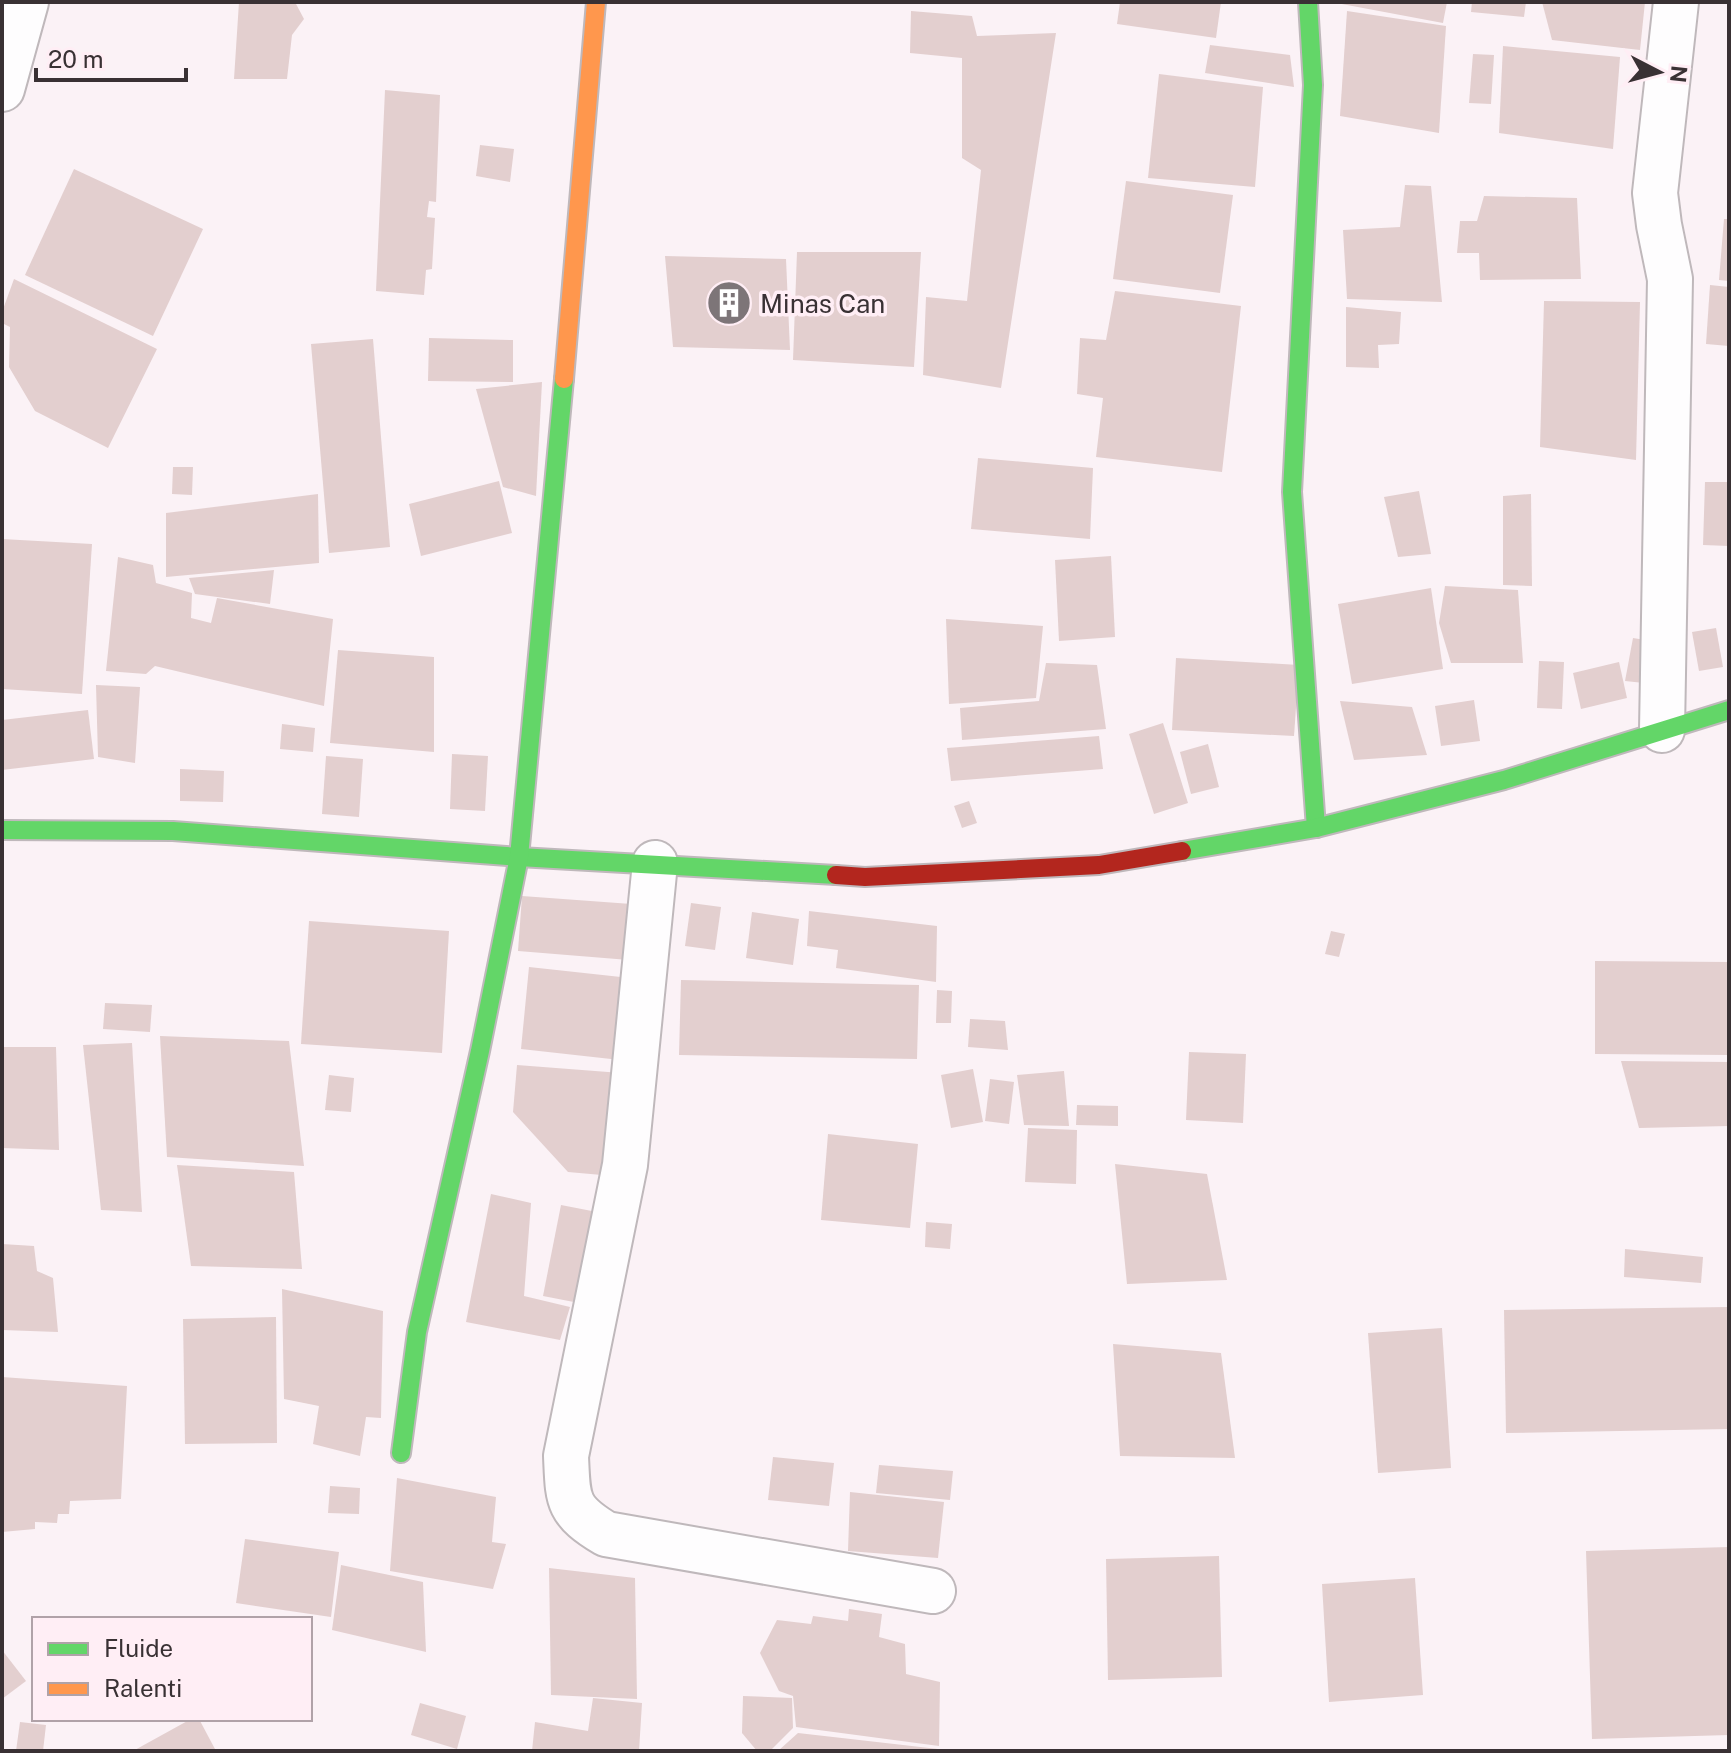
<svg xmlns="http://www.w3.org/2000/svg" width="1731" height="1753" font-family="'Public Sans',sans-serif">
<rect width="100%" height="100%" fill="#fbf2f6"/>
<g fill="#e3cfcf">
<path d="M 239,2 L 295,2 L 304,19 L 292,35 L 287,79 L 234,79 Z"/>
<path d="M 1120,2 L 1221,2 L 1216,38 L 1117,24 Z"/>
<path d="M 1331,2 L 1447,2 L 1443,23 Z"/>
<path d="M 1472,2 L 1526,2 L 1524,17 L 1471,12 Z"/>
<path d="M 1542,2 L 1645,2 L 1640,50 L 1552,40 Z"/>
<path d="M 911,11 L 972,16 L 977,36 L 1056,33 L 1001,388 L 923,375 L 926,297 L 967,301 L 981,170 L 962,158 L 962,58 L 910,53 Z"/>
<path d="M 1347,11 L 1446,26 L 1439,133 L 1340,116 Z"/>
<path d="M 1210,45 L 1290,55 L 1294,87 L 1205,73 Z"/>
<path d="M 1503,46 L 1620,57 L 1613,149 L 1499,133 Z"/>
<path d="M 1473,54 L 1494,55 L 1491,104 L 1469,103 Z"/>
<path d="M 1159,74 L 1263,87 L 1255,187 L 1148,178 Z"/>
<path d="M 385,90 L 440,95 L 436,202 L 429,201 L 427,217 L 435,218 L 432,269 L 426,270 L 424,295 L 376,291 Z"/>
<path d="M 480,145 L 514,149 L 510,182 L 476,176 Z"/>
<path d="M 74,169 L 203,229 L 153,336 L 25,275 Z"/>
<path d="M 1126,181 L 1233,195 L 1220,293 L 1113,279 Z"/>
<path d="M 1405,185 L 1431,186 L 1442,302 L 1347,299 L 1343,230 L 1400,227 Z"/>
<path d="M 1484,196 L 1577,198 L 1581,279 L 1480,280 L 1479,253 L 1457,253 L 1460,221 L 1477,221 Z"/>
<path d="M 1724,219 L 1729,219 L 1729,281 L 1719,280 Z"/>
<path d="M 797,252 L 921,252 L 914,367 L 793,360 Z"/>
<path d="M 665,256 L 786,259 L 790,350 L 673,347 Z"/>
<path d="M 14,279 L 157,349 L 108,448 L 35,411 L 9,367 L 10,327 L 2,323 L 2,312 Z"/>
<path d="M 1710,285 L 1729,287 L 1729,346 L 1706,344 Z"/>
<path d="M 1115,291 L 1241,306 L 1222,472 L 1096,457 L 1103,398 L 1077,394 L 1080,338 L 1106,340 Z"/>
<path d="M 1544,301 L 1640,302 L 1636,460 L 1540,447 Z"/>
<path d="M 1346,307 L 1401,312 L 1399,344 L 1378,345 L 1379,368 L 1346,367 Z"/>
<path d="M 429,338 L 513,340 L 513,382 L 428,381 Z"/>
<path d="M 373,339 L 390,547 L 329,553 L 311,344 Z"/>
<path d="M 542,382 L 536,496 L 503,487 L 476,389 Z"/>
<path d="M 978,458 L 1093,468 L 1090,539 L 971,529 Z"/>
<path d="M 173,467 L 193,467 L 192,495 L 172,494 Z"/>
<path d="M 499,481 L 512,533 L 421,556 L 409,504 Z"/>
<path d="M 1705,482 L 1729,482 L 1729,546 L 1703,545 Z"/>
<path d="M 1419,491 L 1431,554 L 1398,557 L 1384,497 Z"/>
<path d="M 318,494 L 319,563 L 166,577 L 166,513 Z"/>
<path d="M 1531,494 L 1532,586 L 1503,585 L 1503,496 Z"/>
<path d="M 2,539 L 92,544 L 82,694 L 2,689 Z"/>
<path d="M 1111,556 L 1115,637 L 1059,641 L 1055,560 Z"/>
<path d="M 118,557 L 153,565 L 156,583 L 192,593 L 191,618 L 211,623 L 217,598 L 333,619 L 324,706 L 155,666 L 146,674 L 106,671 Z"/>
<path d="M 274,570 L 270,604 L 195,594 L 189,578 Z"/>
<path d="M 1445,586 L 1518,590 L 1523,663 L 1451,663 L 1439,623 Z"/>
<path d="M 1431,588 L 1443,669 L 1352,684 L 1338,604 Z"/>
<path d="M 946,619 L 1043,626 L 1036,698 L 949,704 Z"/>
<path d="M 1716,628 L 1723,667 L 1699,671 L 1692,632 Z"/>
<path d="M 1633,638 L 1651,641 L 1644,683 L 1625,681 Z"/>
<path d="M 338,650 L 434,657 L 434,752 L 330,743 Z"/>
<path d="M 1176,658 L 1299,665 L 1294,736 L 1172,730 Z"/>
<path d="M 1539,661 L 1564,662 L 1562,709 L 1537,708 Z"/>
<path d="M 1619,662 L 1627,698 L 1581,709 L 1573,673 Z"/>
<path d="M 1046,663 L 1097,665 L 1106,729 L 962,740 L 960,708 L 1039,701 Z"/>
<path d="M 96,685 L 140,687 L 135,763 L 98,757 Z"/>
<path d="M 1474,700 L 1480,741 L 1441,746 L 1435,706 Z"/>
<path d="M 1340,701 L 1412,707 L 1427,755 L 1354,760 Z"/>
<path d="M 88,710 L 94,759 L 2,770 L 2,720 Z"/>
<path d="M 1163,723 L 1188,803 L 1154,814 L 1129,734 Z"/>
<path d="M 282,724 L 315,728 L 313,752 L 280,749 Z"/>
<path d="M 1099,736 L 1103,769 L 951,781 L 947,748 Z"/>
<path d="M 1208,744 L 1219,787 L 1191,794 L 1180,752 Z"/>
<path d="M 452,754 L 488,756 L 485,811 L 450,809 Z"/>
<path d="M 326,756 L 363,759 L 359,817 L 322,814 Z"/>
<path d="M 180,769 L 224,771 L 223,802 L 180,801 Z"/>
<path d="M 969,801 L 977,823 L 962,828 L 954,806 Z"/>
<path d="M 522,896 L 645,905 L 641,961 L 518,951 Z"/>
<path d="M 691,903 L 721,907 L 715,950 L 685,946 Z"/>
<path d="M 809,911 L 937,926 L 936,982 L 836,968 L 838,950 L 807,946 Z"/>
<path d="M 752,912 L 799,919 L 793,965 L 746,958 Z"/>
<path d="M 309,921 L 449,931 L 442,1053 L 301,1044 Z"/>
<path d="M 1331,931 L 1345,934 L 1339,957 L 1325,954 Z"/>
<path d="M 1595,961 L 1729,962 L 1729,1055 L 1595,1054 Z"/>
<path d="M 529,967 L 630,978 L 620,1060 L 521,1049 Z"/>
<path d="M 681,980 L 919,985 L 917,1059 L 679,1055 Z"/>
<path d="M 937,990 L 952,991 L 951,1023 L 936,1023 Z"/>
<path d="M 105,1003 L 152,1005 L 150,1032 L 103,1029 Z"/>
<path d="M 970,1019 L 1005,1021 L 1008,1050 L 968,1047 Z"/>
<path d="M 160,1036 L 289,1041 L 304,1166 L 167,1157 Z"/>
<path d="M 132,1043 L 142,1212 L 101,1210 L 83,1045 Z"/>
<path d="M 2,1047 L 56,1047 L 59,1150 L 2,1148 Z"/>
<path d="M 1189,1052 L 1246,1054 L 1243,1123 L 1186,1120 Z"/>
<path d="M 1621,1061 L 1729,1062 L 1729,1126 L 1639,1128 Z"/>
<path d="M 517,1065 L 621,1073 L 613,1176 L 568,1172 L 513,1112 Z"/>
<path d="M 973,1069 L 983,1122 L 951,1128 L 941,1075 Z"/>
<path d="M 1064,1071 L 1069,1126 L 1024,1125 L 1017,1075 Z"/>
<path d="M 329,1075 L 354,1078 L 351,1112 L 325,1110 Z"/>
<path d="M 990,1079 L 1014,1082 L 1009,1124 L 985,1121 Z"/>
<path d="M 1077,1105 L 1118,1106 L 1118,1126 L 1076,1125 Z"/>
<path d="M 1028,1128 L 1077,1130 L 1076,1184 L 1025,1182 Z"/>
<path d="M 828,1134 L 918,1144 L 910,1228 L 821,1220 Z"/>
<path d="M 1115,1164 L 1207,1174 L 1227,1280 L 1127,1284 Z"/>
<path d="M 177,1165 L 294,1172 L 302,1269 L 191,1266 Z"/>
<path d="M 491,1194 L 531,1203 L 524,1296 L 570,1307 L 560,1340 L 466,1322 Z"/>
<path d="M 561,1205 L 597,1212 L 579,1303 L 543,1296 Z"/>
<path d="M 926,1222 L 952,1224 L 950,1249 L 925,1247 Z"/>
<path d="M 2,1244 L 34,1246 L 37,1271 L 53,1278 L 58,1332 L 2,1330 Z"/>
<path d="M 1625,1249 L 1703,1257 L 1701,1283 L 1624,1277 Z"/>
<path d="M 282,1289 L 383,1311 L 381,1418 L 366,1417 L 360,1456 L 313,1444 L 319,1406 L 284,1399 Z"/>
<path d="M 1729,1307 L 1729,1429 L 1506,1433 L 1504,1310 Z"/>
<path d="M 276,1317 L 277,1443 L 185,1444 L 183,1319 Z"/>
<path d="M 1442,1328 L 1451,1468 L 1378,1473 L 1368,1333 Z"/>
<path d="M 1113,1344 L 1221,1353 L 1235,1458 L 1120,1456 Z"/>
<path d="M 2,1377 L 127,1386 L 121,1499 L 70,1501 L 69,1514 L 58,1514 L 57,1523 L 35,1522 L 35,1529 L 2,1532 Z"/>
<path d="M 773,1457 L 834,1463 L 829,1506 L 768,1500 Z"/>
<path d="M 879,1465 L 953,1471 L 950,1500 L 876,1493 Z"/>
<path d="M 397,1478 L 496,1497 L 492,1542 L 506,1544 L 493,1589 L 390,1571 Z"/>
<path d="M 330,1486 L 360,1488 L 359,1514 L 328,1513 Z"/>
<path d="M 850,1492 L 944,1502 L 938,1558 L 848,1551 Z"/>
<path d="M 245,1539 L 339,1552 L 331,1617 L 236,1603 Z"/>
<path d="M 1729,1547 L 1729,1735 L 1592,1739 L 1586,1551 Z"/>
<path d="M 1219,1556 L 1222,1677 L 1108,1680 L 1106,1559 Z"/>
<path d="M 341,1565 L 423,1582 L 426,1652 L 332,1630 Z"/>
<path d="M 549,1568 L 635,1578 L 637,1699 L 551,1695 Z"/>
<path d="M 1415,1578 L 1423,1695 L 1329,1702 L 1322,1584 Z"/>
<path d="M 849,1609 L 882,1614 L 879,1637 L 905,1644 L 906,1674 L 940,1682 L 939,1746 L 796,1727 L 793,1696 L 779,1691 L 760,1653 L 777,1620 L 811,1624 L 813,1616 L 848,1621 Z"/>
<path d="M 2,1650 L 26,1681 L 2,1699 Z"/>
<path d="M 743,1696 L 792,1698 L 793,1728 L 770,1751 L 757,1751 L 742,1733 Z"/>
<path d="M 593,1698 L 642,1703 L 639,1751 L 532,1751 L 535,1722 L 588,1731 Z"/>
<path d="M 420,1703 L 466,1716 L 457,1749 L 411,1735 Z"/>
<path d="M 191,1719 L 199,1719 L 216,1751 L 133,1751 Z"/>
<path d="M 20,1722 L 46,1725 L 43,1751 L 16,1751 Z"/>
<path d="M 798,1733 L 938,1749 L 938,1751 L 778,1751 Z"/>
</g>
<g fill="none" stroke-linecap="round" stroke-linejoin="round">
<g stroke="#bfb8bb" stroke-width="48">
<g id="street">
<path d="M 2,89 L 26,2"/>
<path d="M 1662,730 L 1670,279 L 1659,225 L 1655,193 L 1676,2"/>
<path d="M 655,863 L 625,1165 L 566,1456 C 568,1500 566,1510 606,1534 L 933,1591"/>
</g>
</g>
<g stroke="#bfb8bb" stroke-width="22">
<g id="fast">
<path d="M 1308,2 L 1313,85 L 1292,492 L 1316,828"/>
<path d="M 2,830 L 173,831 L 519,857 L 836,875"/>
<path d="M 1182,851 L 1316,828 L 1504,780 L 1729,710"/>
<path d="M 401,1453 L 417,1332 L 480,1051 L 519,857 L 564,379"/>
</g>
</g>
<g stroke="#bfb8bb" stroke-width="22">
<path id="slow" d="M 564,379 L 596,2"/>
</g>
<g stroke="#bfb8bb" stroke-width="22">
<path id="jam" d="M 836,875 L 865,877 L 1099,865 L 1182,851"/>
</g>
<use href="#street" stroke="#fefdfe" stroke-width="44"/>
<use href="#fast" stroke="#63d668" stroke-width="18"/>
<use href="#slow" stroke="#ff974d" stroke-width="18"/>
<use href="#jam" stroke="#b3261e" stroke-width="18"/>
</g>
<defs>
<g id="building-disc" transform="scale(2.3)"><circle r="9.5" fill="#7d7578" stroke="#ffeef5"/><path d="M-4-6H4V6H1V3H-1V6H-4ZM-2.5-4.3h1.7v1.8h-1.7ZM.8-4.3h1.7v1.8H.8ZM-2.5-1h1.7V.8h-1.7ZM.8-1h1.7V.8H.8Z" fill="#fff"/></g>
</defs>
<g fill-rule="evenodd">
<use href="#building-disc" x="729" y="303"/>
</g>
<g text-anchor="middle" dominant-baseline="central" stroke-width="7" stroke-linejoin="round" paint-order="stroke">
<g font-size="26" fill="#393134" stroke="#ffeef5" text-anchor="start">
<text x="760" y="303">Minas Can</text>
</g>
</g>
<rect width="1731" height="1753" fill="none" stroke="#393134" stroke-width="8"/>
<rect x="32" y="1617" width="280" height="104" fill="#ffeef5" stroke="#b0a2a8" stroke-width="2"/>
<rect x="48" y="1643" width="40" height="12" fill="#63d668" stroke="#b0a2a8" stroke-width="2"/>
<text x="104" y="1657" font-size="24" fill="#393134">Fluide</text>
<rect x="48" y="1683" width="40" height="12" fill="#ff974d" stroke="#b0a2a8" stroke-width="2"/>
<text x="104" y="1697" font-size="24" fill="#393134">Ralenti</text>
<g transform="translate(1659 72) rotate(96)" stroke="#ffeef5" stroke-width="6" paint-order="stroke">
<path d="M0-6L14 30L0 20L-14 30Z" fill="#393134"/>
<text y="-12" font-size="22" font-weight="bold" text-anchor="middle" fill="#393134">N</text>
</g>
<path d="M36 68v12h150v-12" fill="none" stroke="#393134" stroke-width="4"/>
<text x="48" y="68" font-size="24" fill="#393134" stroke="#ffeef5" stroke-width="6" paint-order="stroke">20 m</text>
</svg>
